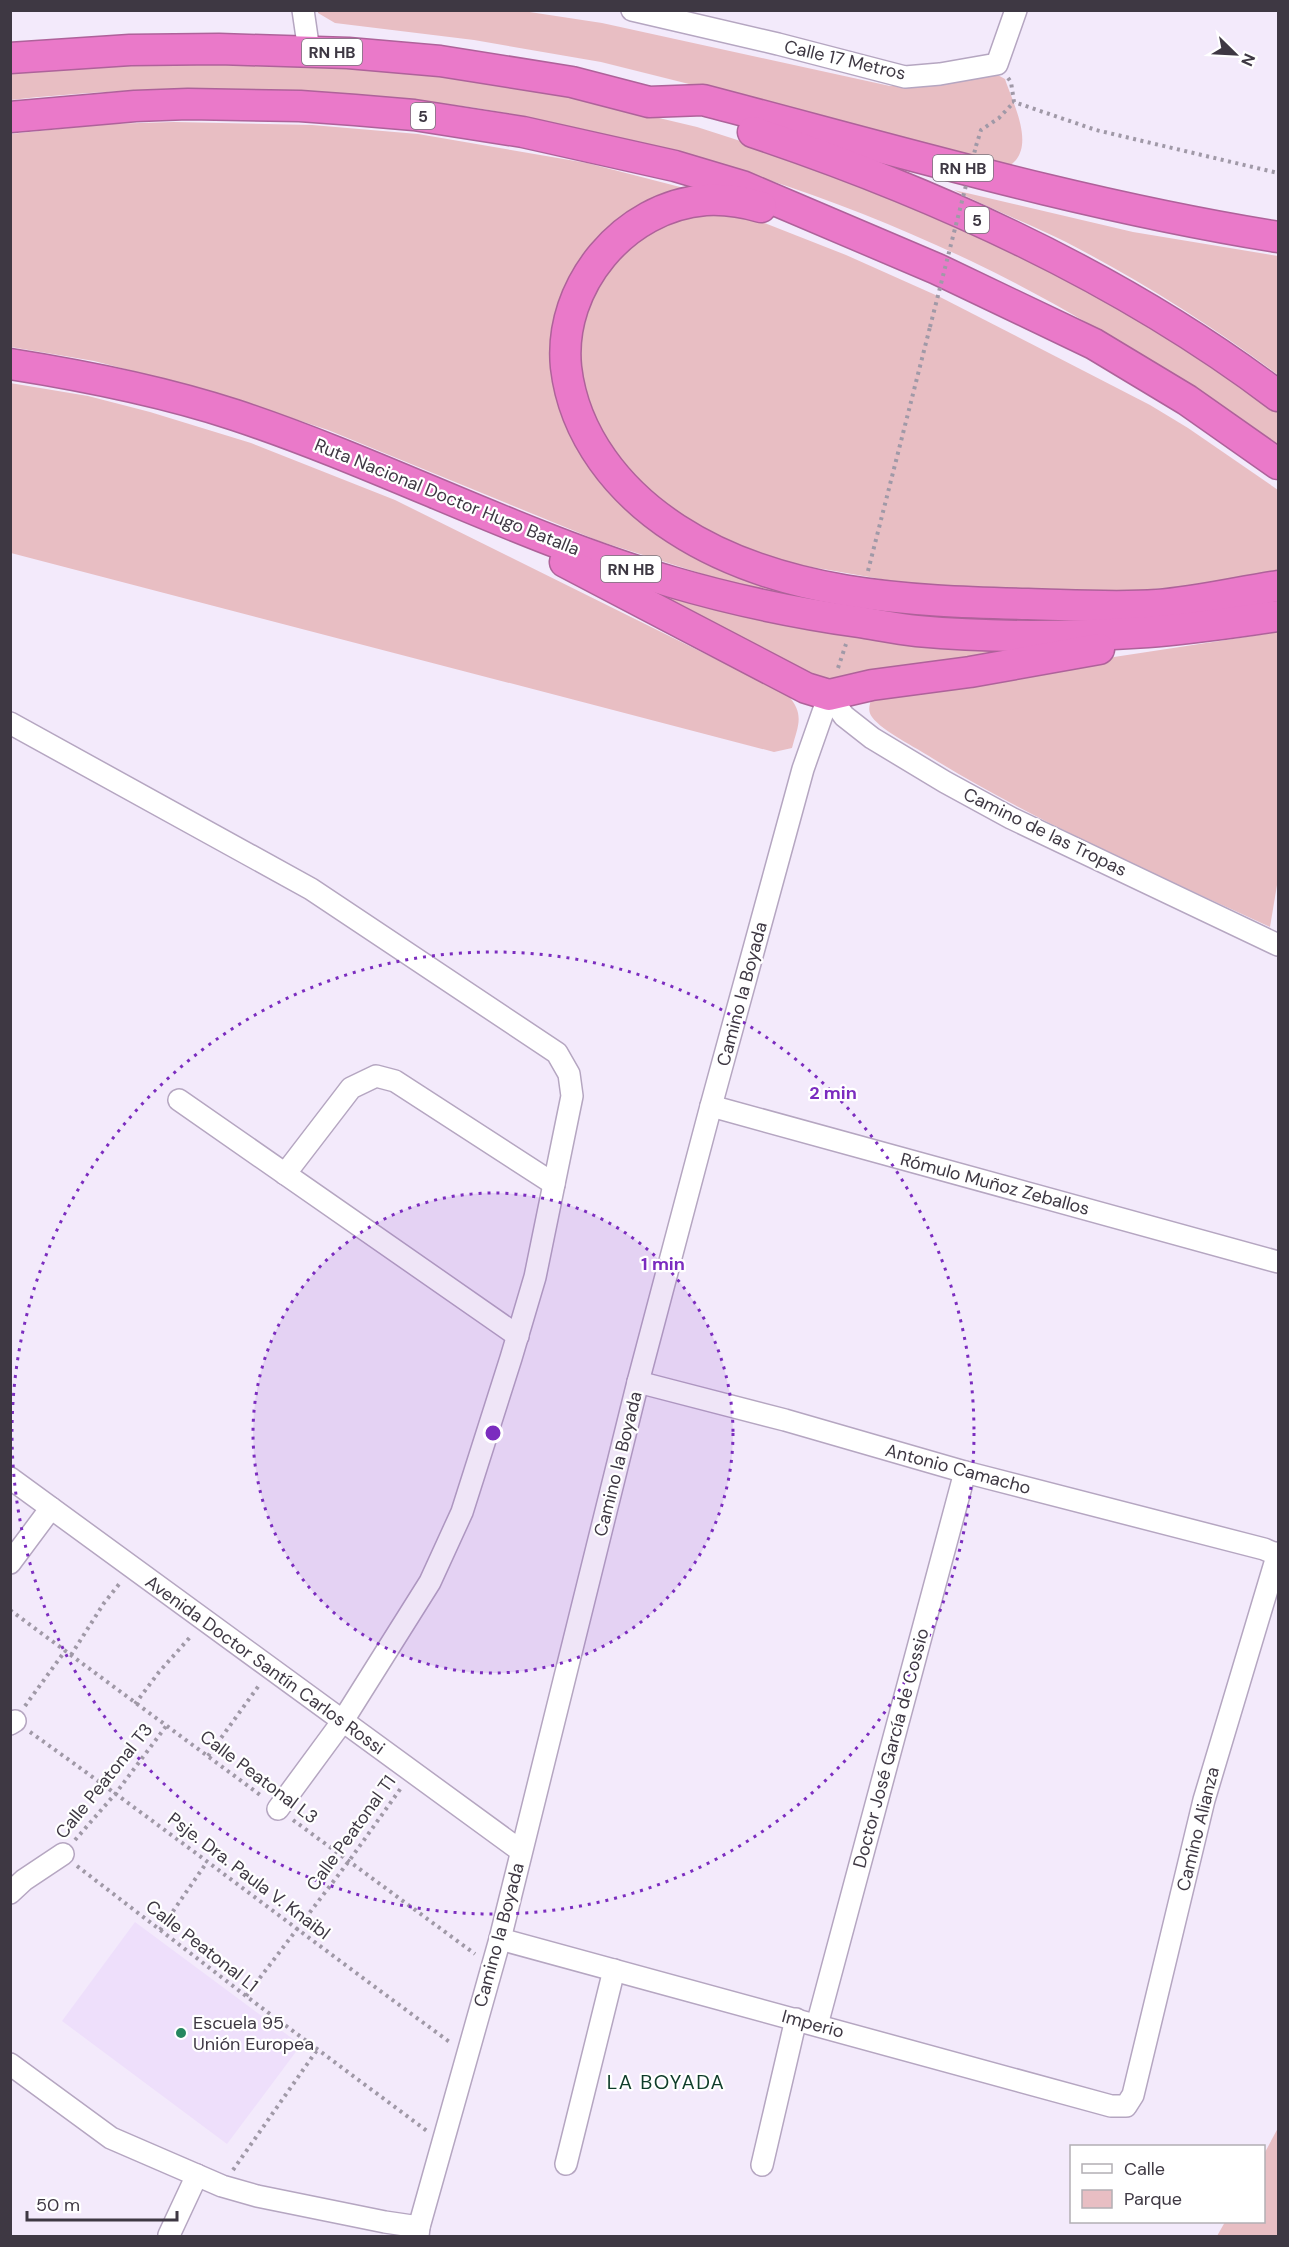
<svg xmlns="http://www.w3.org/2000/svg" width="1289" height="2247" font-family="'DM Sans',sans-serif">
<rect width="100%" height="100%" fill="#f3eafb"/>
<path fill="#eedffb" d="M 135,1922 L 301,2045 L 227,2144 L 62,2021 Z"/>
<g fill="#e8bec3">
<path d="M 318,11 L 523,11 L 602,23 L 890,86 L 916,86 L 994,73 L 1005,79 C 1012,101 1035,144 1013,163 C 1010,166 1004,167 1000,169 L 721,92 L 601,62 L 474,40 L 335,23 L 318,13 Z"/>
<path d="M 182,62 L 317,65 L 437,75 L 562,95 L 697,127 L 756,146 L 915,206 L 1059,273 L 1202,359 L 1278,413 L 1278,445 C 1242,418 1204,394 1166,370 C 1103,331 1038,293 971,261 C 851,204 725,161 595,132 C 556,123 516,114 476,108 C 323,86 164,83 11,100 L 10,72 L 35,69 Z"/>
<path d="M 174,122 L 312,125 L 418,134 L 587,163 L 684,188 L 683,191 L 621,218 L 590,247 L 575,267 L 565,290 L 553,366 L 562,413 L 572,438 L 606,489 L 645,525 L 782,587 L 1278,599 L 1278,604 L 1140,621 L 1007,622 L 898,614 L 838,607 L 731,583 L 599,541 L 328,430 L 207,390 L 94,361 L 11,347 L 10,134 L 107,124 Z"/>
<path d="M 954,190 L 1133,232 L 1278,256 L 1278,375 C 1211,325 1141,281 1066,242 C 1029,224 991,209 954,190 Z"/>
<path d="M 706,214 L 729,215 L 757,220 L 846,255 L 940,297 L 1150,405 L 1188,428 L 1278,490 L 1278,570 L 1211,584 L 1142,590 L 1055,593 L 910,584 L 788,563 L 735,547 L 702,530 L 640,486 L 597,429 L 578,365 L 581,322 L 609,263 L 660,225 Z"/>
<path d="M 10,383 L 88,396 L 150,412 L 251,443 L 395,500 L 788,695 C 805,715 798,725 792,748 L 774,752 L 11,553 Z"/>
<path d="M 651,591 L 1016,650 L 823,681 Z"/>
<path d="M 1278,632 L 1278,879 L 1270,927 C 1156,874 1040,824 932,758 C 917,748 882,731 872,717 C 868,711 869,707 871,700 L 1035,669 Z"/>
<path d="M 1278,2128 L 1278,2236 L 1217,2236 L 1225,2222 L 1264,2222 L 1264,2154 Z"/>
</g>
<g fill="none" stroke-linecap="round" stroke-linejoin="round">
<g stroke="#b5a6c1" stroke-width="24">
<g id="minor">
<path d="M 303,10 L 309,51"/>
<path d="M 632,10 L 778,44 L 905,77 L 940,74 L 997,64 L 1016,10"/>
<path d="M 829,695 L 844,716 L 872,738 L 945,782 L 1011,818 L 1278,945"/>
<path d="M 10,723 L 311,889 L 557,1053 L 569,1074 L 572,1096 L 535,1277 L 511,1358 L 462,1512 L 430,1582 L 342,1722 L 278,1809"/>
<path d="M 179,1100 L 518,1336"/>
<path d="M 711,1106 L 1278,1262"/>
<path d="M 285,1174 L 351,1088 L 376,1076 L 395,1081 L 554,1184"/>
<path d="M 638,1382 L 785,1420 L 965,1472 L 1264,1549 L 1278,1555"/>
<path d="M 10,1478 L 521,1851"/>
<path d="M 10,1563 L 51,1508"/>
<path d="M 10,1724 L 15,1721"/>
<path d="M 10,1893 L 24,1880 L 63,1854"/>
<path d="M 500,1939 L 1111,2106 L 1126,2106 L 1133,2095 L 1204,1800 L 1278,1553"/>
<path d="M 817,2025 L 965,1472"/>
<path d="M 10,2064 L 111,2138 L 222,2186 L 257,2196 L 385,2222 L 419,2227"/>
<path d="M 566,2164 L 614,1970"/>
<path d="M 762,2165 L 796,2019"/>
<path d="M 169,2235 L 197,2175"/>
<path d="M 418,2236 L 419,2227 L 500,1939 L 638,1382 L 711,1106 L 803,769 L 829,695"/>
</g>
</g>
<g stroke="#ae629a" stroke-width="33">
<g id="highway">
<path d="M 10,58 L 130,50 L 219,49 L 348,53 L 440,61 L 572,82 L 649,102 L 703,100 C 894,150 1084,206 1278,237"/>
<path d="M 10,117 L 135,106 L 188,104 L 300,106 L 355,110 L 414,115 L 523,132 L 675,166 L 742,186 L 937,269 L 1094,344 L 1187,400 L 1278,464"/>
<path d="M 753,132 C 938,194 1122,278 1278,396"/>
<path d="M 761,207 C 744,202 724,199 706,200 C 624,206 558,286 566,367 C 574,436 619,492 676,529 C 779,596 908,601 1028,604 C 1070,605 1114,608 1157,605 C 1197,602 1238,592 1278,586"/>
<path d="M 10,364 C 86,376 162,391 235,415 C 383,464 522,538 672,582 C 733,600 796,613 859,622 C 878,625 898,629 917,631 C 993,638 1071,637 1148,632 C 1191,629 1235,622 1278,616"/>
<path d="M 565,562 L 806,688 L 829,695 L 872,685 L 970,672 L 1099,649"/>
</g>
</g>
<g stroke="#a099a7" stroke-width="4" stroke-dasharray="3 4.5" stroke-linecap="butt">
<path d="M 1008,78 L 1011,82 L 1014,102 L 1096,130 L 1278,173"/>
<path d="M 976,146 L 981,130 L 999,118 L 1014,102"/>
<path d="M 868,571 L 930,327"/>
<path d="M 838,668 L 846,644"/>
<path d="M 10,1610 L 263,1797"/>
<path d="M 71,1655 L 104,1603 L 120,1583"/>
<path d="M 135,1704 L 159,1672 L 192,1635"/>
<path d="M 25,1706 L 65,1651"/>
<path d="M 30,1732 C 172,1833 310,1940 451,2043"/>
<path d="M 208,1756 L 260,1684"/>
<path d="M 293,1820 L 475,1954"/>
<path d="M 75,1840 L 116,1793 L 167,1725"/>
<path d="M 77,1866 L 246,1996 L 427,2131"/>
<path d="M 160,1930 L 207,1862"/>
<path d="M 246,1996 L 349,1861 L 401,1788"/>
<path d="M 233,2170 L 317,2050"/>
</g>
<use href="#minor" stroke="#fff" stroke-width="21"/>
<use href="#highway" stroke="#ea79c9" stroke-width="30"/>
<path stroke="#a099a7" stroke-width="4" stroke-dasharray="3 4.5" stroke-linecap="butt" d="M 930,327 L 976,146"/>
</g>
<circle cx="493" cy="1433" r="240" fill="#7b2cbf" fill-opacity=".12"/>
<g fill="none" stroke="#7b2cbf" stroke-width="3" stroke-dasharray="3 6">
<circle cx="493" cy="1433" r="240"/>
<circle cx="493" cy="1433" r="481"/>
</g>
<circle fill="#26875f" stroke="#fff" stroke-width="2" cx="181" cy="2033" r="6"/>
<g text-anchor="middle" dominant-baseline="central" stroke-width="4.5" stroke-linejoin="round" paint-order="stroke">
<g fill="#fff" stroke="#78747b" stroke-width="1.5">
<rect x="302" y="39" width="60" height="26" rx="4.5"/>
<rect x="411" y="103" width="24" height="26" rx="4.5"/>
<rect x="933" y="155" width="60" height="26" rx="4.5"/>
<rect x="965" y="207" width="24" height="26" rx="4.5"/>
<rect x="601" y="556" width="60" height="26" rx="4.5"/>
</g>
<g font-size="16" font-weight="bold" fill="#3e3843">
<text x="332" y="52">RN HB</text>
<text x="423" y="116">5</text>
<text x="963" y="168">RN HB</text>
<text x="977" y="220">5</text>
<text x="631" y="569">RN HB</text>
</g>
<g font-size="18" fill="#3e3843" stroke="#fff">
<text transform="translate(845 60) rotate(13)">Calle 17 Metros</text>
<text transform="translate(447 497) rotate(22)">Ruta Nacional Doctor Hugo Batalla</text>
<text transform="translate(1045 832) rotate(26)">Camino de las Tropas</text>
<text transform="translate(742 994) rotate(-75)">Camino la Boyada</text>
<text transform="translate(995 1184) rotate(15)">Rómulo Muñoz Zeballos</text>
<text transform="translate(618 1464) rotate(-76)">Camino la Boyada</text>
<text transform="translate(958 1469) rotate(15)">Antonio Camacho</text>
<text transform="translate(265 1665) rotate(36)">Avenida Doctor Santín Carlos Rossi</text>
<text transform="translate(891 1748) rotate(-75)">Doctor José García de Cossio</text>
<text transform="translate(259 1777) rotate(37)">Calle Peatonal L3</text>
<text transform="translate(104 1781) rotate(-51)">Calle Peatonal T3</text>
<text transform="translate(1198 1829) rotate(-76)">Camino Alianza</text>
<text transform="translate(351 1833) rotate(-54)">Calle Peatonal T1</text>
<text transform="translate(249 1876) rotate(37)">Psje. Dra. Paula V. Knaibl</text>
<text transform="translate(499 1935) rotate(-75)">Camino la Boyada</text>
<text transform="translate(202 1946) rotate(38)">Calle Peatonal L1</text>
<text transform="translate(813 2024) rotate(15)">Imperio</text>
</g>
<g font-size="18" fill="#3e3843" stroke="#fff" text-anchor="start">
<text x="193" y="2023">Escuela 95<tspan x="193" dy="21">Unión Europea</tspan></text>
</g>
<g font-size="20" letter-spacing="1.5" fill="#0e3c29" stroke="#fff">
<text x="666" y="2082">LA BOYADA</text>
</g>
</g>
<circle cx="493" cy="1433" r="9" fill="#7b2cbf" stroke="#fff" stroke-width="3"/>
<g font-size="18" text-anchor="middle" font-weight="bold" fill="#7b2cbf" stroke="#fff" stroke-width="4.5" stroke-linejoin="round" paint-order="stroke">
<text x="833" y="1099">2 min</text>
<text x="663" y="1270">1 min</text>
</g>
<rect width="1289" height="2247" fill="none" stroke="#3e3843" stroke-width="24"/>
<rect x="1070" y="2145" width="195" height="78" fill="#ffffff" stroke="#b2afb4" stroke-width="1.5"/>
<rect x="1082" y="2164" width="30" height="9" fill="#ffffff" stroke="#b2afb4" stroke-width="1.5"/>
<text x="1124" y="2175" font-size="18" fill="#3e3843">Calle</text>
<rect x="1082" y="2190" width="30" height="18" fill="#e8bec3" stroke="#b2afb4" stroke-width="1.5"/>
<text x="1124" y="2205" font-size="18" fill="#3e3843">Parque</text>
<g transform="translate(1235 54) rotate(114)" stroke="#ffffff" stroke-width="4.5" paint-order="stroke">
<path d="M0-4.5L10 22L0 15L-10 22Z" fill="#3e3843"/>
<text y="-9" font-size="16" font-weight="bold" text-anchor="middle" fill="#3e3843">N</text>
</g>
<path d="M27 2211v9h150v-9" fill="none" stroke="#3e3843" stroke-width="3"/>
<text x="36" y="2211" font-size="18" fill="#3e3843" stroke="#ffffff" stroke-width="4.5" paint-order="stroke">50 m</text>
</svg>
